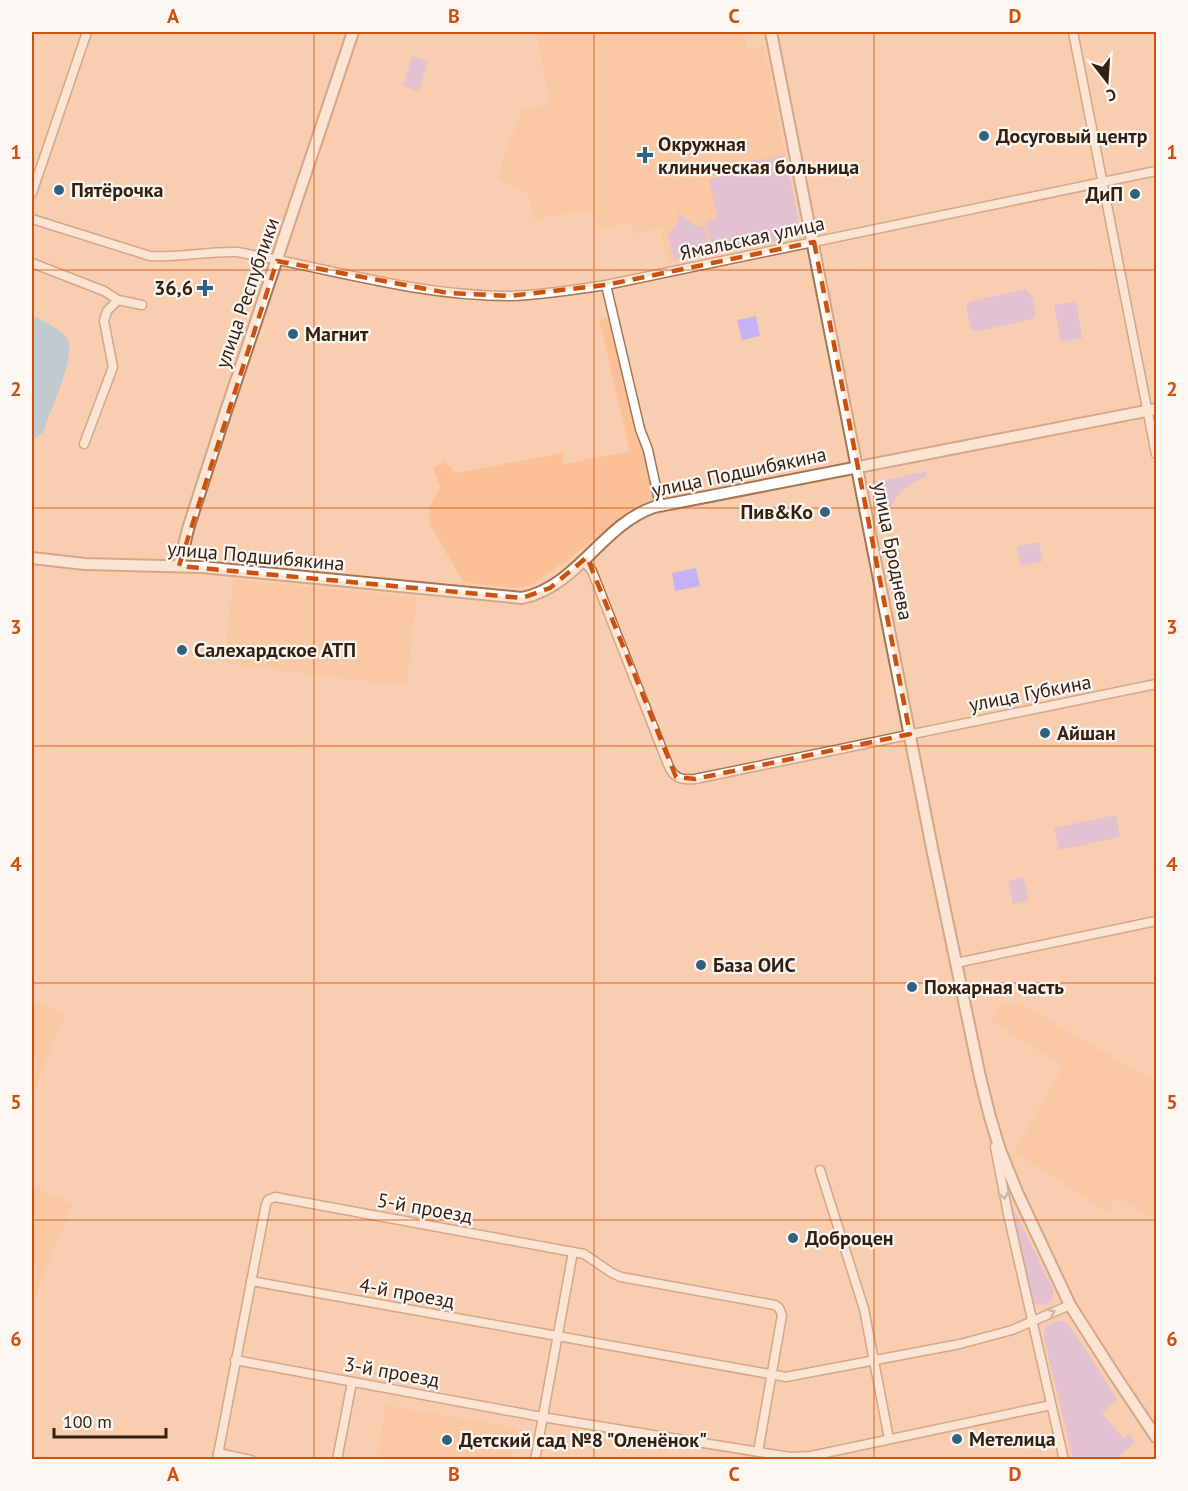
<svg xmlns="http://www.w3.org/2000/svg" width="1188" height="1491" font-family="'PT Sans',sans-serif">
<rect width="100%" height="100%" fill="#f9ceb0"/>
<g fill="#fcc096">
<path d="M 536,32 L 744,32 L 747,49 L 764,46 L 801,234 L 799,237 L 668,263 L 661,228 L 633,234 L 630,222 L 597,229 L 593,209 L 533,219 L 529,196 L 519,188 L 497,179 L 503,164 L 501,163 L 522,110 L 550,104 Z"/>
<path d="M 610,317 L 656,498 L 633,507 L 568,560 L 530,586 L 517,588 L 464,583 L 430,525 L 429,507 L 440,487 L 433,468 L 445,462 L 456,473 L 562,453 L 564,464 L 630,451 L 599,319 Z"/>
<path d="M 234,579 L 417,598 L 406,686 L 223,663 Z"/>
<path d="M 32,1002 L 66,1014 L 32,1094 Z"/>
<path d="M 1003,1003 L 1023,1005 L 1156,1082 L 1156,1219 L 1116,1197 L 1107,1212 L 1014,1152 L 1063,1066 L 990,1020 Z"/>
<path d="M 32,1186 L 73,1204 L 32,1303 Z"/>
<path d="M 386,1405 L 517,1428 L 511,1459 L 376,1459 Z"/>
</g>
<g fill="#c5b2f6">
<path d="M 412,56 L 428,61 L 419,91 L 403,86 Z"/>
<path d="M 783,155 L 786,156 L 801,233 L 799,236 L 713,253 L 706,222 L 715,220 L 717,217 L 709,179 L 720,177 L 731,166 Z"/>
<path d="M 677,212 L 697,227 L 704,225 L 710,253 L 674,260 L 668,234 L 679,222 Z"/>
<path d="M 1025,289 L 1031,294 L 1036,313 L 1033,319 L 979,331 L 971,329 L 966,307 L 969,302 Z"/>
<path d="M 1076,301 L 1082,338 L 1061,342 L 1054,305 Z"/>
<path d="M 756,316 L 760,336 L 742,340 L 737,320 Z"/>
<path d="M 928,471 L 926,476 C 901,491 896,491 886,520 L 882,521 L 875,482 Z"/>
<path d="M 1039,542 L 1043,561 L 1021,566 L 1017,547 Z"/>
<path d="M 696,568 L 700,586 L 675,591 L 672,573 Z"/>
<path d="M 1116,815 L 1120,837 L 1059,850 L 1054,828 Z"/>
<path d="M 1023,877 L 1029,900 L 1013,904 L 1008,881 Z"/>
<path d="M 1011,1209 L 1014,1210 L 1054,1292 C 1052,1303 1043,1308 1032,1303 L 1010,1211 Z"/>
<path d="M 1057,1321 L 1066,1322 L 1070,1326 L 1117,1399 L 1102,1413 L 1123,1438 L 1129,1434 L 1135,1442 L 1116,1459 L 1073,1459 L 1044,1339 C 1043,1328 1047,1324 1057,1321 Z"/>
</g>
<path fill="#7cc5f2" d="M 32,315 C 42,321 60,328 67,338 C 77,354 51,409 45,427 L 43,432 L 32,441 Z"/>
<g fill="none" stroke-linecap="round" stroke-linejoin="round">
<g stroke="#a57551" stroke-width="11">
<g id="minor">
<path d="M 1073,32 L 1156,454"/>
<path d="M 32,193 L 87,32"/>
<path d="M 32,219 L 150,256 C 179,258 208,251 237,252 C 328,268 417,296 510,296 C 542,295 574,290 606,285 L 1156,171"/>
<path d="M 32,263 L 104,291 L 118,300 L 142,305"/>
<path d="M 606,285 L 640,429 L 648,450 L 660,505"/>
<path d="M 84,444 L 113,367 L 104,321 L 107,311 L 118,300"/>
<path d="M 583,560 L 592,571 L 669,767 C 675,779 682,780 695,779 L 1156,684"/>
<path d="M 956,963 L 1156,921"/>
<path d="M 995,1147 L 1008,1214 L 1064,1460"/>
<path d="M 820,1170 L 864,1309 L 889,1439"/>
<path d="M 251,1281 L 786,1377 L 960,1344 L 1012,1330 L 1070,1305"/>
<path d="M 235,1360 L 542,1417 L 790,1457 L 811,1456 L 1051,1405"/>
<path d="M 218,1453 L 251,1460"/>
<path d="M 217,1460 L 266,1204 L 268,1200 L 275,1197 L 584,1254 L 612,1273 L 621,1277 L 775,1305 L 779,1308 L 782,1315 L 758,1452"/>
<path d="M 337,1460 L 352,1382"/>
<path d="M 535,1460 L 573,1252"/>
</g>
</g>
<g stroke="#a57551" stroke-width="14">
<g id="major">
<path d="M 771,32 L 933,853 L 980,1077 L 990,1117 L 1000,1150 L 1017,1192 L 1070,1305 L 1112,1371 L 1156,1437"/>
<path d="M 32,558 L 85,564 L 202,567 L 522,598 C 577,587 602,525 654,507 L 1156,409"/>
<path d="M 179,566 L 188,529 L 225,414 L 353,32"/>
</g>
</g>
<use href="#minor" stroke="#fff" stroke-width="8"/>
<use href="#major" stroke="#fff" stroke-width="10"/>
</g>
<defs><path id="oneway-chevron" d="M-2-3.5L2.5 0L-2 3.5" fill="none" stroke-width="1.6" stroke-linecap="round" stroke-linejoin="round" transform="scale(1.5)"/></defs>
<g stroke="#a39a93">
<use href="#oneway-chevron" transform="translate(1004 1195) rotate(79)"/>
<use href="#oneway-chevron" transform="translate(1051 1313) rotate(-23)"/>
</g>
<path d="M0 0H1188V1491H0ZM 814,242 L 910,734 L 695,779 L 676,777 L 587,557 L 550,588 L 522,598 L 179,566 L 277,261 L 448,293 L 509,296 L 606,285 Z" fill="#f9ceb0" fill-opacity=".55" fill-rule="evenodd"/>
<path fill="none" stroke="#cd500d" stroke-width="4.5" stroke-dasharray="12 8" stroke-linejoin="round" d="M 814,242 L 910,734 L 695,779 L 676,777 L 587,557 L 550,588 L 522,598 L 179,566 L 277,261 L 448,293 L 509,296 L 606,285 Z"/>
<path fill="none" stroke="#cd500d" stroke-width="1.5" stroke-opacity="0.55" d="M 314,32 L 314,1460M 594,32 L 594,1460M 874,32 L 874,1460M 32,270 L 1156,270M 32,508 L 1156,508M 32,746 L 1156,746M 32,983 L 1156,983M 32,1220 L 1156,1220"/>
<g fill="#2f627f" stroke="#fdf7f4" stroke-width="2">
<circle cx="984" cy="136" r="6"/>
<path d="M642 146h6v6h6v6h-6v6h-6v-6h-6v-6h6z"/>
<circle cx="59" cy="190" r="6"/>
<circle cx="1135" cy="194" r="6"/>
<path d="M202 279h6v6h6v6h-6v6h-6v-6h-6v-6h6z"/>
<circle cx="293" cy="334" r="6"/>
<circle cx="825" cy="512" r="6"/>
<circle cx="182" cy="650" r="6"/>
<circle cx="1045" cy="733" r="6"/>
<circle cx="701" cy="965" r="6"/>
<circle cx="912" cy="987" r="6"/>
<circle cx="793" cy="1238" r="6"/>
<circle cx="957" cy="1439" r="6"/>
<circle cx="447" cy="1440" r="6"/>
</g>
<g text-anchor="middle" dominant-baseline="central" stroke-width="4.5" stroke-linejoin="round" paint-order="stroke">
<g font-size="20" font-weight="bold" fill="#331f10" stroke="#fdf7f4" text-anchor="start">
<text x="996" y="136">Досуговый центр</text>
<text x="658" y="144">Окружная<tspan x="658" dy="23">клиническая больница</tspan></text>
<text x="71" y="190">Пятёрочка</text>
<text x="1123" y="194" text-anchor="end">ДиП</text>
<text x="193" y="288" text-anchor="end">36,6</text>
<text x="305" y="334">Магнит</text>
<text x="813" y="512" text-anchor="end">Пив&amp;Ко</text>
<text x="194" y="650">Салехардское АТП</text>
<text x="1057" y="733">Айшан</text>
<text x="713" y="965">База ОИС</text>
<text x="924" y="987">Пожарная часть</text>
<text x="805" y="1238">Доброцен</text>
<text x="969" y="1439">Метелица</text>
<text x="459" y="1440">Детский сад №8 "Оленёнок"</text>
</g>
<g font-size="20" fill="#331f10" stroke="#fdf7f4">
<text transform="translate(752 238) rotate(-12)">Ямальская улица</text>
<text transform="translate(247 293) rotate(-71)">улица Республики</text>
<text transform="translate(739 472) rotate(-12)">улица Подшибякина</text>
<text transform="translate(893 551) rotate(79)">улица Броднева</text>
<text transform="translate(256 556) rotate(5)">улица Подшибякина</text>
<text transform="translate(1030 693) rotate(-11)">улица Губкина</text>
<text transform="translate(425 1208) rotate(10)">5-й проезд</text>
<text transform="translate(407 1293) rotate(10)">4-й проезд</text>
<text transform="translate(392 1372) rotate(10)">3-й проезд</text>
</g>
</g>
<rect width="1188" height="1491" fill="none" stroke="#fdf7f4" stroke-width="66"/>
<g transform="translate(1107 81) rotate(163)" stroke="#fdf7f4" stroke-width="4.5" paint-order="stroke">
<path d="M0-4.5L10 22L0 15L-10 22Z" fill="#331f10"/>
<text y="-9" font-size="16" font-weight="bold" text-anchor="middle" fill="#331f10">С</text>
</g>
<path d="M54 1428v9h112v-9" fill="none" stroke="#331f10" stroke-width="3"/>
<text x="63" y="1428" font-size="18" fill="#331f10" stroke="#fdf7f4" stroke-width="4.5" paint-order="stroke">100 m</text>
<rect x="33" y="33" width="1122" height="1425" fill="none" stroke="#cd500d" stroke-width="2"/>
<g font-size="20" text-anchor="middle" font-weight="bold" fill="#cd500d">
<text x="173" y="23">A</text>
<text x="454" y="23">B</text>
<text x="734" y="23">C</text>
<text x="1015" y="23">D</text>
<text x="16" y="159">1</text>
<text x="1172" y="159">1</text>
<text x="16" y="396">2</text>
<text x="1172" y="396">2</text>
<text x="16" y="634">3</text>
<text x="1172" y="634">3</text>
<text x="16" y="871">4</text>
<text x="1172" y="871">4</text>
<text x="16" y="1109">5</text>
<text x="1172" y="1109">5</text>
<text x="16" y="1346">6</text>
<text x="1172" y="1346">6</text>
<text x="173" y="1481">A</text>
<text x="454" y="1481">B</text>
<text x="734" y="1481">C</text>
<text x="1015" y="1481">D</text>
</g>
</svg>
